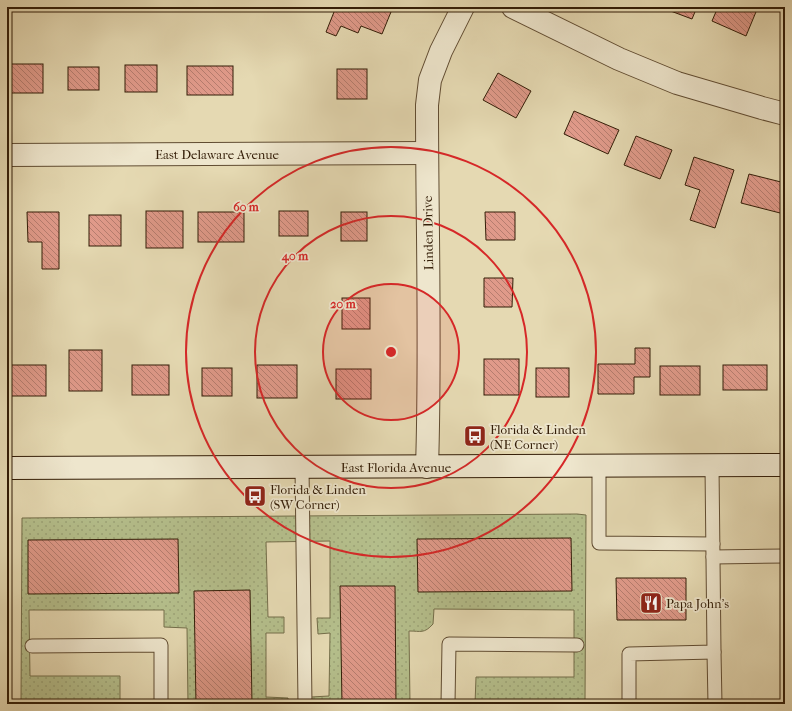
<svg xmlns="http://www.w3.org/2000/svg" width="792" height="711" font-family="'IM FELL French Canon',serif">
<defs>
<pattern id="grass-dots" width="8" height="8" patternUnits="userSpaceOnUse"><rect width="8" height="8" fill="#b5bf8c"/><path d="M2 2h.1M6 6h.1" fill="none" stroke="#9ca477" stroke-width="1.8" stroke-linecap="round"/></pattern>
<pattern id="building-back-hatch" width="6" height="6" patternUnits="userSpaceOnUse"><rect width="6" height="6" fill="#e09a8a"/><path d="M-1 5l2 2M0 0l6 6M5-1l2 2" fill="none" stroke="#b67d6f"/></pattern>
</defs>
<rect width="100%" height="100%" fill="#e5d9b2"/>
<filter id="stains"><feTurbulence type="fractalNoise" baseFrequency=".005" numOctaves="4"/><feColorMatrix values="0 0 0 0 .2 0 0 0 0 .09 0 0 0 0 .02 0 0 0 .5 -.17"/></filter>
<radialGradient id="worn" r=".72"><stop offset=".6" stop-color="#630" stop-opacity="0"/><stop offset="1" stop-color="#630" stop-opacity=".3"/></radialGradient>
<path fill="url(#grass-dots)" stroke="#746e4a" d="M 577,514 L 586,515 L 585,704 L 475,704 L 476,677 L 574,677 L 574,610 L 434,609 L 433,624 C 424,634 421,631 409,631 L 410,704 L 310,704 L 311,697 L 329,696 L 330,633 L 318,634 L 317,618 L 330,618 L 330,541 L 266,542 L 268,617 L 284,617 L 284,633 L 266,633 L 266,697 L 288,698 L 288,704 L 188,704 L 187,628 L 164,627 L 164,610 L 29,610 L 30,676 L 120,676 L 120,704 L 21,704 L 22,518 Z"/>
<g fill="url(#building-back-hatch)" stroke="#331d07">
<path d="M 336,7 L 393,7 L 382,34 L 361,26 L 358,33 L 341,26 L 336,36 L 326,32 Z"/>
<path d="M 660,7 L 697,7 L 692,19 Z"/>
<path d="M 718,7 L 758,7 L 746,36 L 712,21 Z"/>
<rect x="7" y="64" width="36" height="29"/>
<rect x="125" y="65" width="32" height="27"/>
<rect x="187" y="66" width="46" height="29"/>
<rect x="68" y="67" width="31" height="23"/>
<rect x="337" y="69" width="30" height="30"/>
<path d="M 498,73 L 531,91 L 516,118 L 483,100 Z"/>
<path d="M 574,111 L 619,130 L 608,154 L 564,134 Z"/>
<path d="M 636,136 L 672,150 L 660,179 L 624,165 Z"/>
<path d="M 694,157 L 734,170 L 715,228 L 690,220 L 700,190 L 685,185 Z"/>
<path d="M 749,174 L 785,183 L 785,210 L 784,214 L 741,203 Z"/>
<rect x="146" y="211" width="37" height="37"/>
<rect x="279" y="211" width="29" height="25"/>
<path d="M 27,212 L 59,212 L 59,269 L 42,269 L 42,242 L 28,242 Z"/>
<rect x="198" y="212" width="46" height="30"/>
<rect x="341" y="212" width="26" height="29"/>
<path d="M 485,212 L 515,212 L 515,240 L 486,240 Z"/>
<rect x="89" y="215" width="32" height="31"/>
<path d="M 484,278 L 513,278 L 512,307 L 484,307 Z"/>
<rect x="342" y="298" width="28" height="31"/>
<path d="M 635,348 L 650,348 L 650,377 L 634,377 L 634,394 L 598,394 L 598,364 L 635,364 Z"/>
<rect x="69" y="350" width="33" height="41"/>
<rect x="484" y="359" width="35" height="36"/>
<rect x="7" y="365" width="39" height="31"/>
<rect x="132" y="365" width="37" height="30"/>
<rect x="257" y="365" width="40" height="33"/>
<rect x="723" y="365" width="44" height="25"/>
<rect x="660" y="366" width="40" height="29"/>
<rect x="202" y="368" width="30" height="28"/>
<rect x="536" y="368" width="33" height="29"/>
<rect x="336" y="369" width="35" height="30"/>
<path d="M 571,538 L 572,591 L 418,592 L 417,539 Z"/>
<path d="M 178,539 L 179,593 L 28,594 L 28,540 Z"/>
<rect x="7" y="555" width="2" height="30"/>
<path d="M 616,578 L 686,578 L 686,620 L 617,620 Z"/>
<path d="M 340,586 L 395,586 L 396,704 L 342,704 Z"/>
<path d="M 250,590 L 252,704 L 196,704 L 194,591 Z"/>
</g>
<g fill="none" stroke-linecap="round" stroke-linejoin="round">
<g stroke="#604c32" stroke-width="15">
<g id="lane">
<path d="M 599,466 L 599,543 L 713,544"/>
<path d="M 302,467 L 305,704"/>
<path d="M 713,557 L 785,556"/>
<path d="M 32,646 L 161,645 L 161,704"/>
<path d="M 714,652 L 715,704"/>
<path d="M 448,704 L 449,644 L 577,645"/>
<path d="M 629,704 L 629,654 L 714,652 L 712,466"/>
</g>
</g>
<g stroke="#604c32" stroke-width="24">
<g id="street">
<path d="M 513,7 L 619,59 L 677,83 L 762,108 L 785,114"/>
<path d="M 7,155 L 427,153"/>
<path d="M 427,467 C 431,347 427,226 427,105 L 430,80 L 441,51 L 463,7"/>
</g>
</g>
<g stroke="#331d07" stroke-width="24">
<path id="secondary" d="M 7,468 L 785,465"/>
</g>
<use href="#lane" stroke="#eee6cd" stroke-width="13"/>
<use href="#street" stroke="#eee6cd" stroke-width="22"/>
<use href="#secondary" stroke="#eee6cd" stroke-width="22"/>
</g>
<circle cx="391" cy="352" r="68" fill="#d62828" fill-opacity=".12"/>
<g fill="none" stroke="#d62828" stroke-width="2">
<circle cx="391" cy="352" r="68"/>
<circle cx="391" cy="352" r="136"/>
<circle cx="391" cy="352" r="205"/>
</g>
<defs>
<g id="bus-square" transform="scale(1.15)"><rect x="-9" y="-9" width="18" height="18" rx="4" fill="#8f2418" stroke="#eee6cd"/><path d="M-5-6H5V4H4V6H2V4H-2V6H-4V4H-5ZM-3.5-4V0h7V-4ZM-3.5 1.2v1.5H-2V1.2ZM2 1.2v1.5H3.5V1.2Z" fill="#fff"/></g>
<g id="restaurant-square" transform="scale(1.15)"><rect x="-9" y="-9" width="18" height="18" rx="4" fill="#8f2418" stroke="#eee6cd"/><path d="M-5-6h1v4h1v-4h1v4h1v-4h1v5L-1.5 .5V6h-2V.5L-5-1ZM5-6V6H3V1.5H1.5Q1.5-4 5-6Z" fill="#fff"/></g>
</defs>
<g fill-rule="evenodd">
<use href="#bus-square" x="475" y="436"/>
<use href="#bus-square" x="255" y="496"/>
<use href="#restaurant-square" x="651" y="603"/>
</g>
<g text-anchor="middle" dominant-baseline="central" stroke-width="3.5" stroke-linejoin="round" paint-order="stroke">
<g font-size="13" fill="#331d07" stroke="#eee6cd">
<text x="217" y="154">East Delaware Avenue</text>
<text transform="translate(428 233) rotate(-91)">Linden Drive</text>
<text x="396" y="467">East Florida Avenue</text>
</g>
<g font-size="13" fill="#331d07" stroke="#eee6cd" text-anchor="start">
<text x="490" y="429">Florida &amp; Linden<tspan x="490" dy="15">(NE Corner)</tspan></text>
<text x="270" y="489">Florida &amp; Linden<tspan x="270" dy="15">(SW Corner)</tspan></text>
<text x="666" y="603">Papa John's</text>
</g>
</g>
<circle cx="391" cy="352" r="6" fill="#d62828" stroke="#eee6cd" stroke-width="2"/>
<g font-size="12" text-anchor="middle" font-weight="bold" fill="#d62828" stroke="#eee6cd" stroke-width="3.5" stroke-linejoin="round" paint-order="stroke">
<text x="246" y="211">60 m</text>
<text x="295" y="260">40 m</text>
<text x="343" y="308">20 m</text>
</g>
<rect width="792" height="711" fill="none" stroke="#e5d9b2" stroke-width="24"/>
<rect x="8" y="8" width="776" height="695" fill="none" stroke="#331d07" stroke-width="2"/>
<rect x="12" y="12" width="768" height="687" fill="none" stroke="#331d07"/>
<rect width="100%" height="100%" filter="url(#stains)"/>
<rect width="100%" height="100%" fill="url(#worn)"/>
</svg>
